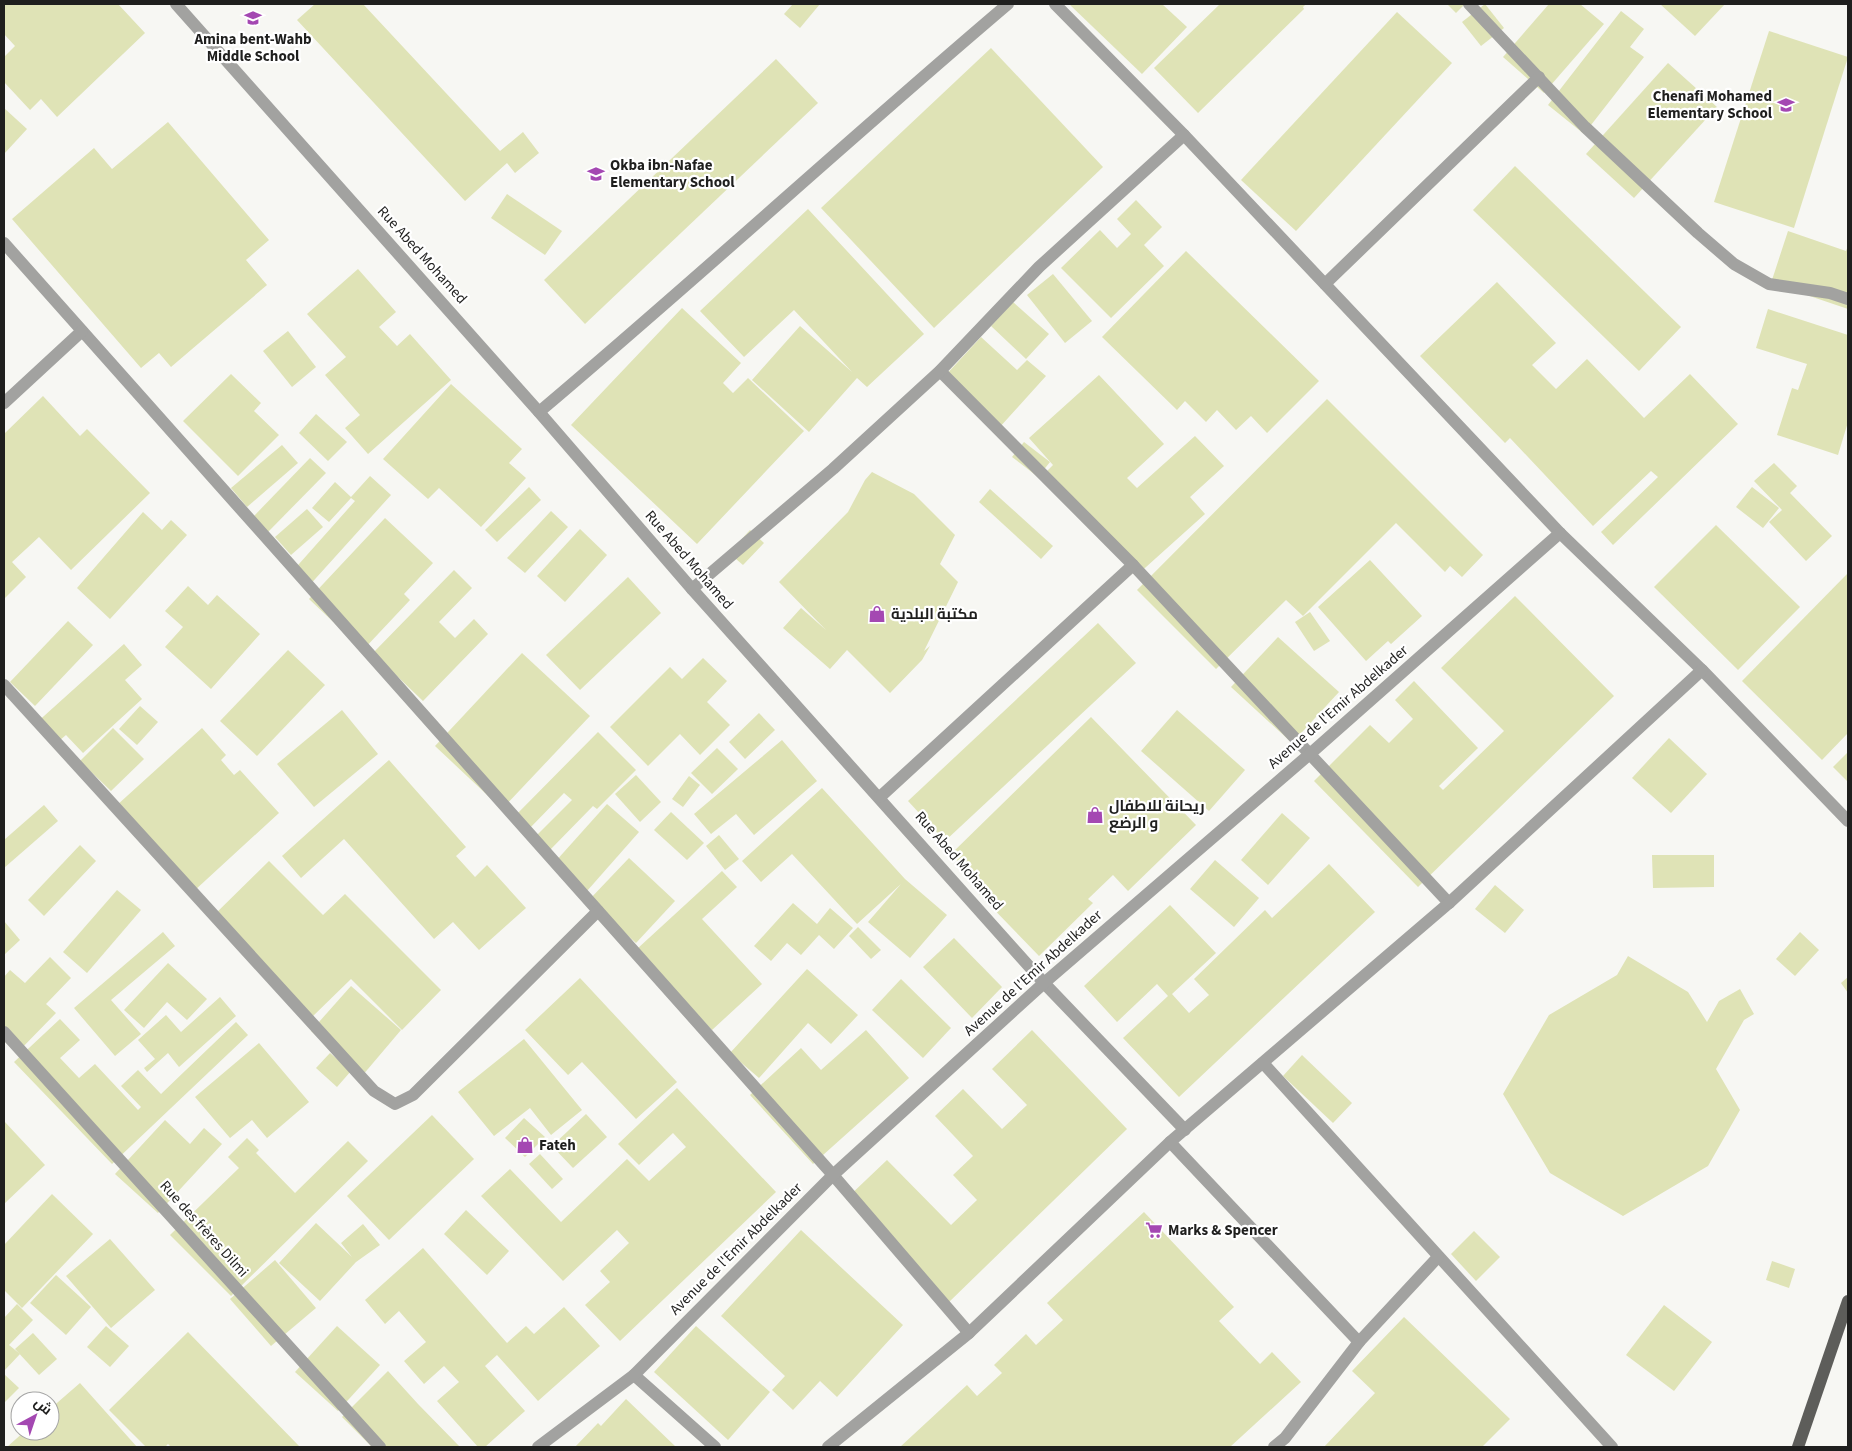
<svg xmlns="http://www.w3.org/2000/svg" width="1852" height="1451" font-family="'Source Sans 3',Cairo,sans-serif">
<rect width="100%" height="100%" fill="#f7f7f3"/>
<g fill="#dfe3b6">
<path d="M 4,4 L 118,4 L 145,33 L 57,117 L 41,99 L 30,110 L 4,82 L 4,57 L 15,46 L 4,34 Z"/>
<path d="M 315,4 L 363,4 L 500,151 L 523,132 L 539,153 L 515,173 L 507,163 L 465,201 L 297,20 Z"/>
<path d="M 793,4 L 820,4 L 800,28 L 784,14 Z"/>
<path d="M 1069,4 L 1162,4 L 1187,27 L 1142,74 Z"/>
<path d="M 1220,4 L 1306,4 L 1303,7 L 1304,9 L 1198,113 L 1154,68 Z"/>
<path d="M 1447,4 L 1465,4 L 1456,13 Z"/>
<path d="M 1485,4 L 1504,28 L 1481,46 L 1462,22 Z"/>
<path d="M 1549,4 L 1580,4 L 1604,24 L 1544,93 L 1503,57 Z"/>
<path d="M 1660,4 L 1725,4 L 1695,36 Z"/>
<path d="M 1621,11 L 1644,29 L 1630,47 L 1644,57 L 1584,134 L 1548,105 Z"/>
<path d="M 1397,12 L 1452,63 L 1296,231 L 1241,180 Z"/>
<path d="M 1769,31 L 1848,57 L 1794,228 L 1714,202 Z"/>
<path d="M 991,48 L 1103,167 L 934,328 L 821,208 Z"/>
<path d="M 776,59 L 818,103 L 585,324 L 544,280 Z"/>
<path d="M 1668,63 L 1717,107 L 1634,198 L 1586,154 Z"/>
<path d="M 4,108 L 27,129 L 4,154 Z"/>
<path d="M 168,122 L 269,240 L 246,260 L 267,285 L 171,367 L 159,353 L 141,368 L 12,219 L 94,148 L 112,169 Z"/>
<path d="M 1515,166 L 1681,327 L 1639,371 L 1473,210 Z"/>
<path d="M 507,194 L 562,231 L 545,255 L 491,218 Z"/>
<path d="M 1136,200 L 1162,227 L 1144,245 L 1164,266 L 1111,318 L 1061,268 L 1100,230 L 1117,248 L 1131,234 L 1117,219 Z"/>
<path d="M 808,209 L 924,334 L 867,387 L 857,378 L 809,432 L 752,380 L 800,326 L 852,372 L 794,310 L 744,357 L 700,311 Z"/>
<path d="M 1788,231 L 1846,251 L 1848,246 L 1848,309 L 1771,283 Z"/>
<path d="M 1186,251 L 1319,381 L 1267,433 L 1251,416 L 1236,430 L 1217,410 L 1206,422 L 1185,401 L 1177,410 L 1102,337 Z"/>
<path d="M 358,269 L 396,312 L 379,327 L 397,346 L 410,334 L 451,380 L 368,454 L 345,428 L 360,415 L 325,375 L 346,357 L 307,314 Z"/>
<path d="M 1053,274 L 1092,321 L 1065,343 L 1027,295 Z"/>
<path d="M 1497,282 L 1556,343 L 1532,365 L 1556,389 L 1587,359 L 1644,418 L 1690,374 L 1738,424 L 1613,545 L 1601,532 L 1658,477 L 1651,471 L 1593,526 L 1510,438 L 1505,443 L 1420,356 Z"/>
<path d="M 1013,302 L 1049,334 L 1026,359 L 991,326 Z"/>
<path d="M 682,308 L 741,363 L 723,383 L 733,393 L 748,378 L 804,431 L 697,544 L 571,425 Z"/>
<path d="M 1768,309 L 1848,335 L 1848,422 L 1838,455 L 1777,435 L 1792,388 L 1798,390 L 1807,364 L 1756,348 Z"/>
<path d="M 288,331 L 316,367 L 292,387 L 263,351 Z"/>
<path d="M 981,337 L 1017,370 L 1027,360 L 1046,376 L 999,428 L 944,377 Z"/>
<path d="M 231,374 L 261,403 L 254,411 L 279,435 L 238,476 L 183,421 Z"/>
<path d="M 1099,375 L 1164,444 L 1127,478 L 1137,488 L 1195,436 L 1224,466 L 1190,497 L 1205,514 L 1136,576 L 1044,474 L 1053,465 L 1029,438 Z"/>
<path d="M 451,384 L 522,449 L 509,463 L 526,478 L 481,527 L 439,488 L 428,499 L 383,459 Z"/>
<path d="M 43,396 L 80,436 L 87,429 L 150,493 L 71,570 L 39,537 L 12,562 L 26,577 L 4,599 L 4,434 Z"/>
<path d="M 1327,399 L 1483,555 L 1462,577 L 1450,566 L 1445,572 L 1396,523 L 1303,616 L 1286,600 L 1216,669 L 1137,590 Z"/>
<path d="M 316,414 L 347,442 L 328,461 L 299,433 Z"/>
<path d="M 1024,442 L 1050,462 L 1038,477 L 1012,457 Z"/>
<path d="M 282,445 L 298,463 L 247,507 L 231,488 Z"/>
<path d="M 310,458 L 326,473 L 268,532 L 253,517 Z"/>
<path d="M 1774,463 L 1797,486 L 1790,493 L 1832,536 L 1806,561 L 1769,522 L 1782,510 L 1754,481 Z"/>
<path d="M 872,472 L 914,494 L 955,535 L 940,564 L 958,582 L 924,651 L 930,646 L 922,660 L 890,693 L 847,650 L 830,669 L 783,628 L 801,608 L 826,630 L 779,582 L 848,512 L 865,480 Z"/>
<path d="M 370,476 L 391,495 L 307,588 L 291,573 L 355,501 L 351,498 L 329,522 L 312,508 L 335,482 L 351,497 Z"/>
<path d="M 529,487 L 541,500 L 497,542 L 485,530 Z"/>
<path d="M 1752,487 L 1779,508 L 1763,528 L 1736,507 Z"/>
<path d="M 990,489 L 1053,546 L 1041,559 L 979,502 Z"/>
<path d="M 307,509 L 323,527 L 291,555 L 275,537 Z"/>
<path d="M 551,511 L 568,527 L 525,573 L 507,558 Z"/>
<path d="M 143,512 L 162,530 L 171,520 L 187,535 L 110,619 L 77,588 Z"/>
<path d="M 385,518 L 433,563 L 404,594 L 410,600 L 363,650 L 309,599 Z"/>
<path d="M 1716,525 L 1800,607 L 1738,670 L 1654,587 Z"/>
<path d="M 580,529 L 607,555 L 565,602 L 537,576 Z"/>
<path d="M 750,530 L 764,543 L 743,565 L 729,553 Z"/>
<path d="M 1370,560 L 1422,616 L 1391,644 L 1388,641 L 1366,661 L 1318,607 Z"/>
<path d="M 454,570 L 472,588 L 439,622 L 455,638 L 474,619 L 488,634 L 423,701 L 373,653 Z"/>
<path d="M 1848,573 L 1848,733 L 1822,760 L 1742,681 Z"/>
<path d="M 628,577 L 661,613 L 580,690 L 546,655 Z"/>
<path d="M 188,586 L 208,605 L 217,595 L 260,634 L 211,689 L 165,647 L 183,627 L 165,611 Z"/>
<path d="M 1515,596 L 1614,696 L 1418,887 L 1314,781 L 1370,725 L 1389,743 L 1413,719 L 1395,700 L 1414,681 L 1478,748 L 1439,786 L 1443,790 L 1504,731 L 1441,668 Z"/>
<path d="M 1310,612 L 1330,641 L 1314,651 L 1295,622 Z"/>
<path d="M 68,621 L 93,645 L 35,706 L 10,682 Z"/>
<path d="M 1098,623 L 1136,663 L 945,841 L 908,801 Z"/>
<path d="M 1278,637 L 1339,692 L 1292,743 L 1231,687 Z"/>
<path d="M 124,644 L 142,665 L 125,680 L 142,699 L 83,753 L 66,735 L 53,746 L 34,725 Z"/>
<path d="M 288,650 L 325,685 L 257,756 L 220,721 Z"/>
<path d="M 522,653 L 590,716 L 502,809 L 435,746 Z"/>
<path d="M 703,658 L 727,681 L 707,702 L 730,725 L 700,755 L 680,734 L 648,766 L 610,727 L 670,667 L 682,679 Z"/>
<path d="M 140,706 L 158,722 L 137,745 L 119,729 Z"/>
<path d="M 342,710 L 378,754 L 314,807 L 277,764 Z"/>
<path d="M 1177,710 L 1245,770 L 1209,811 L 1141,751 Z"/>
<path d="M 759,713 L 775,730 L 745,759 L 729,742 Z"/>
<path d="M 1091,717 L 1196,825 L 1128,891 L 1113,875 L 1088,899 L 1093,903 L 1039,956 L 979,894 L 984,889 L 951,854 Z"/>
<path d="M 113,728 L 144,759 L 111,791 L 80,761 Z"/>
<path d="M 202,728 L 226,755 L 221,760 L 234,775 L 240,770 L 279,813 L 194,891 L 116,806 Z"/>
<path d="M 598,732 L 636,770 L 597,809 L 593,806 L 549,851 L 535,837 L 572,800 L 564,793 L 528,830 L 514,817 Z"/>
<path d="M 1669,738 L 1707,774 L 1671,813 L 1632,778 Z"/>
<path d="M 782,740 L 817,781 L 754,835 L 736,814 L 711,834 L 694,814 Z"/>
<path d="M 717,748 L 738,769 L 712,794 L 691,773 Z"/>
<path d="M 1848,752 L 1848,782 L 1833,767 Z"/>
<path d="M 389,760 L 466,847 L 456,856 L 475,877 L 487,865 L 526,908 L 479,950 L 453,922 L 434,939 L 344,839 L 301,878 L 282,856 Z"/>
<path d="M 636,775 L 661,802 L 640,822 L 615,794 Z"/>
<path d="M 689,776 L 700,785 L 683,807 L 672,799 Z"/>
<path d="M 822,788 L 905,879 L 947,915 L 910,958 L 868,922 L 901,884 L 857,924 L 792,854 L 761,882 L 742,861 Z"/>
<path d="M 607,804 L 639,832 L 587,891 L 555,862 Z"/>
<path d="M 44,805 L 58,821 L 4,868 L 4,840 Z"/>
<path d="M 671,812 L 704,843 L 687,860 L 654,830 Z"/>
<path d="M 1282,813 L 1310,838 L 1268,885 L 1241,860 Z"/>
<path d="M 719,835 L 739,859 L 725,870 L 706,846 Z"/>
<path d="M 80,845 L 96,861 L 44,916 L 28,900 Z"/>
<path d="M 1652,855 L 1714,855 L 1714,887 L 1653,888 Z"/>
<path d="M 629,858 L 675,901 L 636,943 L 589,900 Z"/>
<path d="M 1215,860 L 1259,898 L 1234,927 L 1190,889 Z"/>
<path d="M 269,861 L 323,915 L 345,894 L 441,990 L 402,1030 L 351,979 L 310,1019 L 210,919 Z"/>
<path d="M 1329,864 L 1375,912 L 1179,1097 L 1123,1038 L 1168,996 L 1157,984 L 1117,1022 L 1084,986 L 1170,905 L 1216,953 L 1172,994 L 1189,1013 L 1209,995 L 1194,979 L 1265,910 L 1272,918 Z"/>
<path d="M 722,871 L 737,887 L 702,919 L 762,984 L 712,1030 L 637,949 Z"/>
<path d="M 1495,885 L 1524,910 L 1505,933 L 1475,909 Z"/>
<path d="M 117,890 L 141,910 L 87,973 L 63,952 Z"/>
<path d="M 793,903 L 817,924 L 830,908 L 853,928 L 834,949 L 819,935 L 801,955 L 787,943 L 771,961 L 754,946 Z"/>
<path d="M 4,921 L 20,940 L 4,955 Z"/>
<path d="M 858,927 L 881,950 L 871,959 L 849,936 Z"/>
<path d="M 163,932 L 175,946 L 111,1000 L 141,1034 L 115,1056 L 74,1008 Z"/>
<path d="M 1800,932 L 1819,950 L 1795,976 L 1776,959 Z"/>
<path d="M 954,938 L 1002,987 L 972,1018 L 923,967 Z"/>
<path d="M 1628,956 L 1688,992 L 1707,1022 L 1719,1001 L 1740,989 L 1754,1014 L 1744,1020 L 1716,1069 L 1740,1110 L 1708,1166 L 1623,1216 L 1550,1173 L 1503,1094 L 1549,1015 L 1617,975 Z"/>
<path d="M 50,957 L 71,978 L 46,1004 L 56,1013 L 17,1053 L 4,1041 L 4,977 L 10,970 L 25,983 Z"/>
<path d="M 168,963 L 207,999 L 187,1020 L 167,1002 L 144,1028 L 124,1010 Z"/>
<path d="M 807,969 L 858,1015 L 831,1044 L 808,1023 L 759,1078 L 730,1053 Z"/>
<path d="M 1848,977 L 1848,993 L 1841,983 Z"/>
<path d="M 580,978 L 677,1082 L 636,1119 L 582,1062 L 568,1075 L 525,1030 Z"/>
<path d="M 901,979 L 951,1028 L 923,1058 L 872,1010 Z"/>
<path d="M 351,986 L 401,1030 L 362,1076 L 311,1031 Z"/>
<path d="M 220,997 L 236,1016 L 179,1067 L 168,1053 L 147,1072 L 144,1068 L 155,1059 L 138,1040 L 166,1015 L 181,1032 Z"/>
<path d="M 60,1019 L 80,1040 L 60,1058 L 79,1078 L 95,1064 L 138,1110 L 141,1107 L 121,1086 L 138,1070 L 161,1094 L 236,1022 L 248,1035 L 112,1164 L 14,1062 Z"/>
<path d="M 866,1030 L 909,1078 L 813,1164 L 750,1095 L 801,1048 L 821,1070 Z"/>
<path d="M 1032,1030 L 1127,1129 L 947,1304 L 846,1199 L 887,1160 L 951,1225 L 977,1200 L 953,1175 L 973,1156 L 935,1116 L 963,1089 L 1002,1129 L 1027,1105 L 992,1069 Z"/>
<path d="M 524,1039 L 582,1110 L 551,1135 L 530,1108 L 494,1136 L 458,1092 Z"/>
<path d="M 259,1043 L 309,1102 L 267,1138 L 252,1120 L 230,1138 L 195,1097 Z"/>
<path d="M 330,1053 L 351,1071 L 337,1087 L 316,1068 Z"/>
<path d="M 1302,1055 L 1352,1103 L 1333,1123 L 1283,1076 Z"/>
<path d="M 677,1088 L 776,1192 L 620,1341 L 585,1305 L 610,1282 L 600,1271 L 629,1243 L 617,1230 L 563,1281 L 481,1196 L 510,1169 L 561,1222 L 627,1159 L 649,1181 L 686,1147 L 673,1133 L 639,1165 L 618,1144 Z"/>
<path d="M 586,1114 L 607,1137 L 573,1168 L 552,1146 Z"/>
<path d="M 432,1115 L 474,1159 L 389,1240 L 347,1196 Z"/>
<path d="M 524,1118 L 545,1137 L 525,1157 L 505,1138 Z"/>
<path d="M 165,1120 L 190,1144 L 204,1128 L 222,1144 L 158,1213 L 115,1174 Z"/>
<path d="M 4,1121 L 45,1165 L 4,1204 Z"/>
<path d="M 247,1138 L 259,1150 L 256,1153 L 295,1193 L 348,1141 L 368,1161 L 231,1296 L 170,1235 L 239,1168 L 228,1157 Z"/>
<path d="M 540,1154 L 563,1179 L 552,1189 L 529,1164 Z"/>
<path d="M 52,1194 L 93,1234 L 22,1308 L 4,1290 L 4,1245 Z"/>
<path d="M 466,1210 L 509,1251 L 487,1275 L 444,1234 Z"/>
<path d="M 1144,1212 L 1234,1307 L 1219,1321 L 1260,1364 L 1272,1352 L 1301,1382 L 1230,1447 L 900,1447 L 967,1385 L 977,1396 L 1002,1373 L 994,1365 L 1026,1334 L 1036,1345 L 1063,1320 L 1047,1303 Z"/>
<path d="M 316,1223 L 352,1257 L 341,1243 L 363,1224 L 380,1245 L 356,1262 L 320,1301 L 279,1263 Z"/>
<path d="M 801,1230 L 903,1325 L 837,1397 L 820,1381 L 793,1410 L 772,1390 L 785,1376 L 721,1316 Z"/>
<path d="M 1474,1231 L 1500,1257 L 1476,1281 L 1451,1254 Z"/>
<path d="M 110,1239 L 155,1290 L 111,1328 L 66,1276 Z"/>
<path d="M 423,1248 L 507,1343 L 526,1326 L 534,1334 L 564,1307 L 600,1346 L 538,1401 L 497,1355 L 485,1366 L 525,1411 L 485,1447 L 478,1447 L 437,1401 L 459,1382 L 444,1366 L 424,1384 L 404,1361 L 426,1342 L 399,1311 L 385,1324 L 365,1300 Z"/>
<path d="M 275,1260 L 316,1308 L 271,1346 L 230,1299 Z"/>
<path d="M 1772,1261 L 1795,1269 L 1789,1288 L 1766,1280 Z"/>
<path d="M 56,1275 L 91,1307 L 66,1335 L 30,1303 Z"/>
<path d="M 17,1304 L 33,1320 L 9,1345 L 20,1354 L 4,1371 L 4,1318 Z"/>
<path d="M 1664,1305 L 1712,1342 L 1674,1391 L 1626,1355 Z"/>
<path d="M 1404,1317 L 1510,1419 L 1482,1447 L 1324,1447 L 1375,1393 L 1352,1371 Z"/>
<path d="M 106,1326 L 129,1346 L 110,1367 L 87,1347 Z"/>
<path d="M 337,1326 L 380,1365 L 338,1411 L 295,1372 Z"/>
<path d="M 696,1326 L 770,1392 L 728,1440 L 654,1372 Z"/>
<path d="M 188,1332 L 300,1447 L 171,1447 L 168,1444 L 165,1447 L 146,1447 L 109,1410 Z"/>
<path d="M 33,1333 L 57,1359 L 39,1375 L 15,1349 Z"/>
<path d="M 388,1371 L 418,1404 L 460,1447 L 372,1447 L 342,1417 Z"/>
<path d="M 4,1374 L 19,1388 L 4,1403 Z"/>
<path d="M 80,1383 L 137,1447 L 7,1447 L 25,1431 L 50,1431 L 50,1409 Z"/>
<path d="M 626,1399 L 676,1447 L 575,1447 L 598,1423 L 601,1426 Z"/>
</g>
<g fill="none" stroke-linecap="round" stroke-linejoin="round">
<g stroke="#a2a2a0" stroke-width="12">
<path d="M 176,4 L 539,412 L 692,589 L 1044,983 L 1185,1130"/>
<path d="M 1055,4 L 1184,135 L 1560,533 L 1702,670 L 1848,821"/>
<path d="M 1469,4 L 1585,127 L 1698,233 L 1734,264 L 1769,284 L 1830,293 L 1848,299"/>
<path d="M 4,243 L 833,1175 L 969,1333"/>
<path d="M 1325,284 L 1539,77"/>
<path d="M 940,371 L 1133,565 L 1449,903"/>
<path d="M 4,403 L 82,331"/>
<path d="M 539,412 C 698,278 850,138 1008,4"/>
<path d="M 692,589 L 833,469 L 940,371 L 1039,267 L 1184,135"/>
<path d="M 4,685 L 374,1091 L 395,1104 L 413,1095 L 598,911"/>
<path d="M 880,797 L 1133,565"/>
<path d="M 4,1032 L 380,1447"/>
<path d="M 1263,1063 L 1612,1447"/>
<path d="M 1170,1142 L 1359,1342"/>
<path d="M 634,1375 L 715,1447"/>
<path d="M 538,1447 L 634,1375 L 833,1175 L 1044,983 L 1311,753 L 1560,533"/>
<path d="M 828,1447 L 969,1333 L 1170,1142 L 1449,903 L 1702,670"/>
<path d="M 1274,1447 L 1285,1438 L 1359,1342 L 1438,1257"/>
</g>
<path stroke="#5d5d5a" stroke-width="12" d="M 1798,1447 L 1848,1301"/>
</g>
<defs>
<g id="school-bare" transform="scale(1.35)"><path d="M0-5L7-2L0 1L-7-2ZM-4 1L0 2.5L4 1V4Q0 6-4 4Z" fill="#a448b2" stroke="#fff" stroke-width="2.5" paint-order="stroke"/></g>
<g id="shop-bare" transform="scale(1.35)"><path d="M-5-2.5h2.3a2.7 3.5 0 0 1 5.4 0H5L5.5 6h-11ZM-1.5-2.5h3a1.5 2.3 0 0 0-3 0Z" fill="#a448b2" stroke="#fff" stroke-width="2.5" paint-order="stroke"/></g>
<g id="supermarket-bare" transform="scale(1.35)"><path d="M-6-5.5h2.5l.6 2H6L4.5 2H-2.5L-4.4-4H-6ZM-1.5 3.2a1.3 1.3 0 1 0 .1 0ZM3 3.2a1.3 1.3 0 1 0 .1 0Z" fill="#a448b2" stroke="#fff" stroke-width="2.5" paint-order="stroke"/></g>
</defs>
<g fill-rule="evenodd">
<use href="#school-bare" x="253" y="18"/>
<use href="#school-bare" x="1786" y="105"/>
<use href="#school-bare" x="596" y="174"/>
<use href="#shop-bare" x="877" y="614"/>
<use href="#shop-bare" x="1095" y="815"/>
<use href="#shop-bare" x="525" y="1145"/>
<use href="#supermarket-bare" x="1154" y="1230"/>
</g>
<g text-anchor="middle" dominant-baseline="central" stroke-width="4.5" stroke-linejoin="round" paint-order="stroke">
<g font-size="15" font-weight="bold" fill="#1f1f1e" stroke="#fff" text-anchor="start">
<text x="253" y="39" text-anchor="middle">Amina bent-Wahb<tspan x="253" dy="17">Middle School</tspan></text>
<text x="1772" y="96" text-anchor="end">Chenafi Mohamed<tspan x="1772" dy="17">Elementary School</tspan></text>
<text x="610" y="165">Okba ibn-Nafae<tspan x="610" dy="17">Elementary School</tspan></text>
<text x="891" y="614">مكتبة البلدية</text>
<text x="1109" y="806">ريحانة للاطفال<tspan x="1109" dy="17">و الرضع</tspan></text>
<text x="539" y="1145">Fateh</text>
<text x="1168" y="1230">Marks &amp; Spencer</text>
</g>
<g font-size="15" fill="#1f1f1e" stroke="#fff">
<text transform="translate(422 255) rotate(48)">Rue Abed Mohamed</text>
<text transform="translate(689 560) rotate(49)">Rue Abed Mohamed</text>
<text transform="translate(1338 707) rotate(-41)">Avenue de l'Emir Abdelkader</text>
<text transform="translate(959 861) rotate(49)">Rue Abed Mohamed</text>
<text transform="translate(1033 973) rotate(-42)">Avenue de l'Emir Abdelkader</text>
<text transform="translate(204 1229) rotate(48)">Rue des frères Dilmi</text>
<text transform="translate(736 1249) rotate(-45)">Avenue de l'Emir Abdelkader</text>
</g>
</g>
<rect width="1852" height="1451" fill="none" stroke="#1f1f1e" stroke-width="10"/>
<g transform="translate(35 1416) rotate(40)"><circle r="24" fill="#ffffff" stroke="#a5a5a5"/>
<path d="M0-4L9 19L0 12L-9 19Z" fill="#a448b2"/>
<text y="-8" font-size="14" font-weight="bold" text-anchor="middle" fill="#1f1f1e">ش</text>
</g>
</svg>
